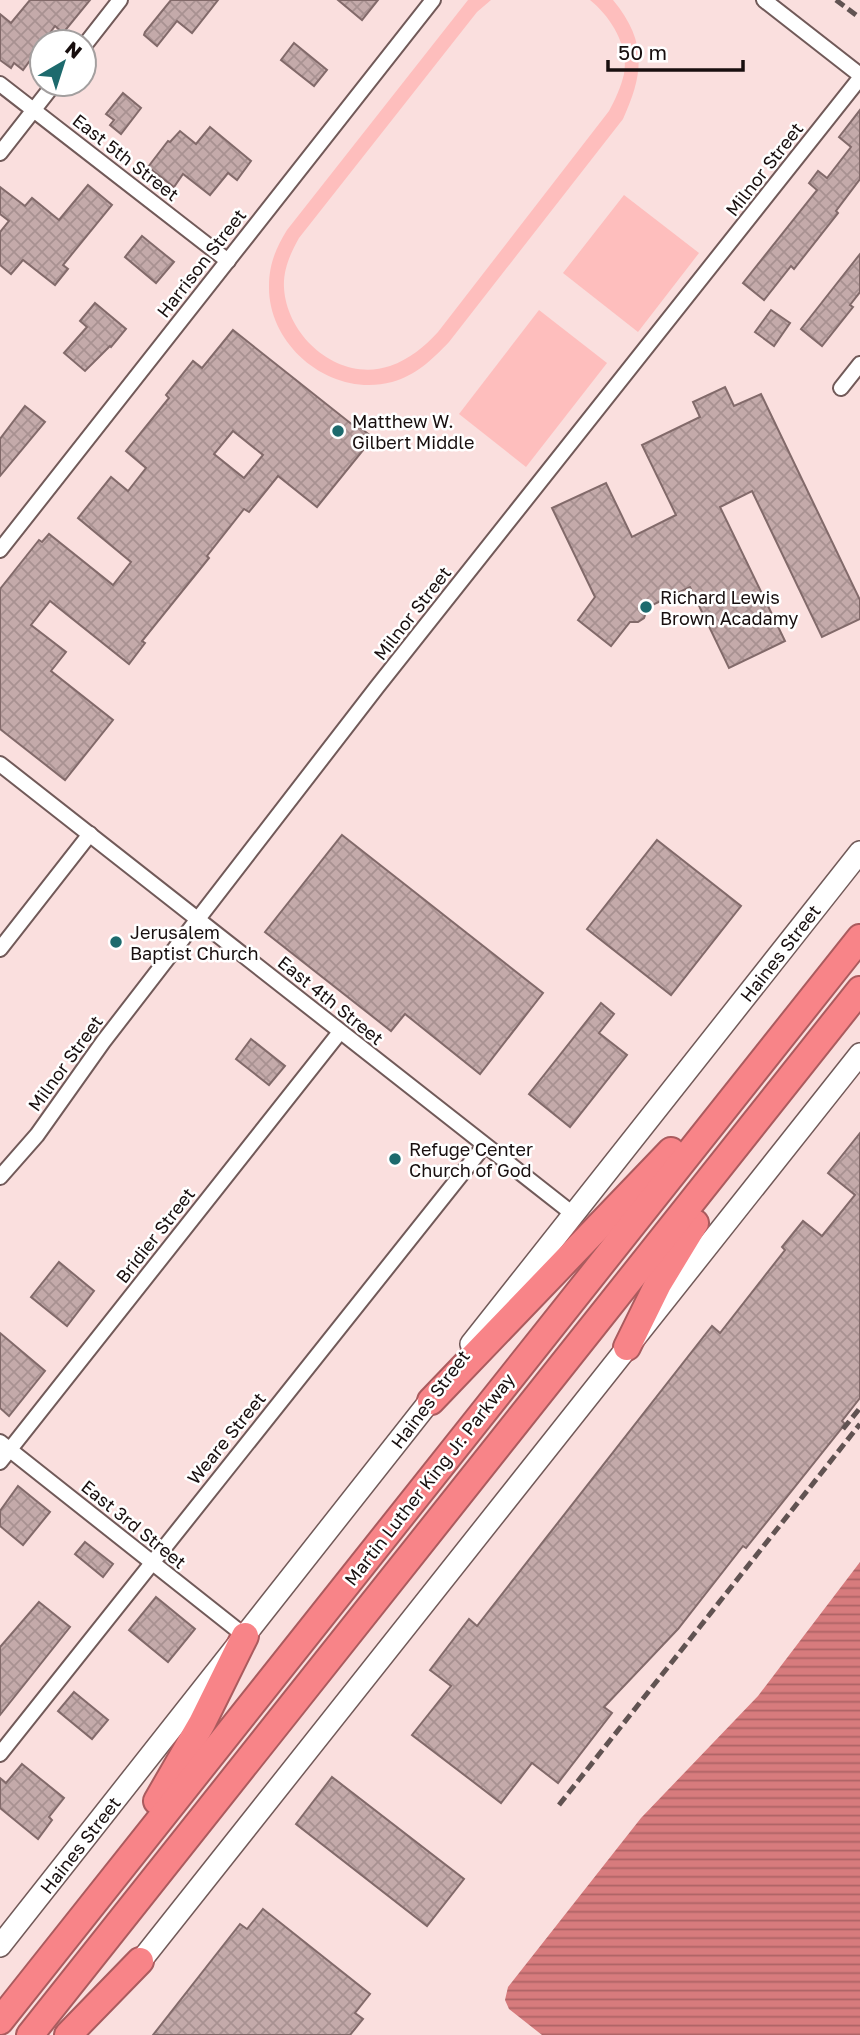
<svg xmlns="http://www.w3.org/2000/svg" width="860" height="2035" font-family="'Golos Text',sans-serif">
<defs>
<pattern id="water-rules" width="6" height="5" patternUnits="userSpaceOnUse" patternTransform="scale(1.75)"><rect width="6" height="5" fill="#d77b7d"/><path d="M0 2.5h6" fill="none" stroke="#ad6365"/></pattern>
<pattern id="building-cross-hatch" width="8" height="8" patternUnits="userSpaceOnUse" patternTransform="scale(1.75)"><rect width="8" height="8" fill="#c4aaaa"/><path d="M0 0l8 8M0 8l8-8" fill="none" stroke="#a89191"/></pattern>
</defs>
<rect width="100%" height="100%" fill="#fadfde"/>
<g fill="#febebd">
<path d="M 468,0 L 491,0 L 477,12 L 299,238 C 290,254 283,270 284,288 C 287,338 340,383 390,366 C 410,359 424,347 438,332 L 609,111 C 615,100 621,87 624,74 C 629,46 611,17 590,0 L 613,0 C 647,41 644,73 623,119 L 449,342 C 433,359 415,376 392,382 C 332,398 268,347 269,286 C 269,264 276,248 287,230 Z"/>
<path d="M 624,195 L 699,253 L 638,332 L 563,273 Z"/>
<path d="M 539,310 L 607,363 L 526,467 L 459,414 Z"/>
</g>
<path fill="url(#water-rules)" d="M 860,1562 L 860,2035 L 542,2035 L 509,2009 L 505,2000 L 508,1987 L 641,1818 L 758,1696 Z"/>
<g fill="url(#building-cross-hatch)" stroke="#826a6a" stroke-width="2" fill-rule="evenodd">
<path d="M 30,0 L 90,0 L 63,33 L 55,26 L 23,70 L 14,63 L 11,68 L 0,60 L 0,14 L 11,23 Z"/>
<path d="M 171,0 L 218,0 L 192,33 L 177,21 L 157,46 L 144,35 L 145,32 Z"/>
<path d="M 338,0 L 378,0 L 362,20 Z"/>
<path d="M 294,43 L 327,70 L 314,86 L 281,60 Z"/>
<path d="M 123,93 L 141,108 L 121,134 L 110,125 L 114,120 L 106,114 Z"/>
<path d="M 860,110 L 860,179 L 836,211 L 838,213 L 794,269 L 791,266 L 764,300 L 743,283 L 817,190 L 809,183 L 818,171 L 827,178 L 851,147 L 839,137 Z"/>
<path d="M 210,127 L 251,161 L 237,180 L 228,173 L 210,195 L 183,174 L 174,187 L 148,167 L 168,141 L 170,142 L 180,131 L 196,144 Z"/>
<path d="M 88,185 L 112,205 L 63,265 L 68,269 L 55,285 L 23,260 L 11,274 L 0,265 L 0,232 L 9,221 L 0,214 L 0,187 L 25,206 L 32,198 L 59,220 Z"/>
<path d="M 142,236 L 174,262 L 156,283 L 125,257 Z"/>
<path d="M 860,254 L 860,292 L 850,305 L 853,307 L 822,346 L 801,329 Z"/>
<path d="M 95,303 L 126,329 L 111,347 L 110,346 L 85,371 L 64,353 L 87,327 L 80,321 Z"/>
<path d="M 771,310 L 790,323 L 774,346 L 755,332 Z"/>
<path d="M 233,330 L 354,426 L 356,424 L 373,438 L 317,507 L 278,476 L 249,512 L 244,509 L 207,556 L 209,558 L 142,641 L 145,643 L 129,664 L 50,601 L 31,625 L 66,652 L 51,671 L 113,720 L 65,780 L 0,729 L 0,589 L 39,540 L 42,542 L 49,534 L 113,585 L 131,562 L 78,518 L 111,477 L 128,491 L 146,468 L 126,451 L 169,398 L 166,395 L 193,361 L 202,368 ZM 233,431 L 263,455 L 244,478 L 214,454 Z"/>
<path d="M 725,387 L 734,406 L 761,394 L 860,600 L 860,619 L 822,637 L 752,491 L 720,507 L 785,641 L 729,668 L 690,587 L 648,607 L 644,618 L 638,622 L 630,622 L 611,646 L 578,620 L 595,597 L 552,508 L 606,483 L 632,537 L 676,515 L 642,445 L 700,417 L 693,402 Z"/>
<path d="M 25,406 L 45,422 L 0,476 L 0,439 Z"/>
<path d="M 342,835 L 543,993 L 480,1074 L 405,1014 L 391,1031 L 265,932 Z"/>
<path d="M 657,840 L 741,906 L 671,995 L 587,929 Z"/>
<path d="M 601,1003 L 614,1014 L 599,1033 L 627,1055 L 570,1127 L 529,1094 Z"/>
<path d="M 251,1039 L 285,1066 L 269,1085 L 236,1059 Z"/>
<path d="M 860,1133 L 860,1398 L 842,1421 L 845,1424 L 746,1548 L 743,1546 L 678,1629 L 604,1707 L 612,1713 L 558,1783 L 532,1763 L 501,1803 L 412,1735 L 451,1686 L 430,1670 L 469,1619 L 477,1626 L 712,1326 L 720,1333 L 785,1250 L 782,1247 L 803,1221 L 822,1236 L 855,1195 L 828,1173 Z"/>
<path d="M 59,1262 L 94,1291 L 67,1326 L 31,1297 Z"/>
<path d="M 0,1333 L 45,1371 L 9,1416 L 0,1408 Z"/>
<path d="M 18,1486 L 50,1512 L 23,1545 L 0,1526 L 0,1511 Z"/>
<path d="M 85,1542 L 113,1564 L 103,1577 L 75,1554 Z"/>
<path d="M 156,1597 L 195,1629 L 168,1662 L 129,1630 Z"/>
<path d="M 39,1602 L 70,1627 L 0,1715 L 0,1647 Z"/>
<path d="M 74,1692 L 108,1720 L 92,1739 L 58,1711 Z"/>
<path d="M 22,1764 L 64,1798 L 49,1817 L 52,1820 L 38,1839 L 0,1808 L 0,1778 L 6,1783 Z"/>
<path d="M 332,1777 L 464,1879 L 427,1926 L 296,1824 Z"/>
<path d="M 263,1909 L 370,1994 L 355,2013 L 363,2019 L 350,2035 L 153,2035 L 240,1924 L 247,1929 Z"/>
</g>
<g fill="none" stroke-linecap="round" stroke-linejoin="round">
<g stroke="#715a59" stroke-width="18">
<g id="street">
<path d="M 764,0 L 860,75"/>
<path d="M 84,46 L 120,0"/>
<path d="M 0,84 L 228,261"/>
<path d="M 0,153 L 54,84"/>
<path d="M 841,388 L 860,364"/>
<path d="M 0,550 L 433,0"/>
<path d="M 0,764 L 573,1214"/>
<path d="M 0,949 L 90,834"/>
<path d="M 0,1177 L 37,1135 L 103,1042 L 377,687 L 860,78"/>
<path d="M 0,1442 L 245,1636"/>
<path d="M 0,1462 L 340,1032"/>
<path d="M 0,1754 L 484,1146"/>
</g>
</g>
<g stroke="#715a59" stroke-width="24">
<g id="secondary">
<path d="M 471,1344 L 860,852"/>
<path d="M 0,1946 L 440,1388"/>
<path d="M 132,1972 L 860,1054"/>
</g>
</g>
<g stroke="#aa5b5e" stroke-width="30">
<g id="highway">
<path d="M 627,1347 L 658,1284 L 695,1223"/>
<path d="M 431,1401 L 671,1151"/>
<path d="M 157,1801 L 202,1723 L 245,1636"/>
<path d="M 0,2021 L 860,938"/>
<path d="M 30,2035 L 860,990"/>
<path d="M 68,2035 L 140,1961"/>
</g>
</g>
<use href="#street" stroke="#fff" stroke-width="14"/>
<use href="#secondary" stroke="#fff" stroke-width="21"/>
<use href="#highway" stroke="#f88488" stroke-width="26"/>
<g stroke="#615352" stroke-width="5" stroke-dasharray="10 5" stroke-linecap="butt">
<path d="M 836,0 L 860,18"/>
<path d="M 843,1429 L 860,1408"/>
<path d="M 559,1805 L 860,1424"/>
</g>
</g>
<g fill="#1d6a6d" stroke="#fff" stroke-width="2.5">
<circle cx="338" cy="431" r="7"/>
<circle cx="646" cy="607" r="7"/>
<circle cx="116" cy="942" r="7"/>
<circle cx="395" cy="1159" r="7"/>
</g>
<g text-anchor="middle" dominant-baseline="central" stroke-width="5" stroke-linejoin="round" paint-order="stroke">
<g font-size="18" fill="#180f0f" stroke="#fff">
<text transform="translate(126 157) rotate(38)">East 5th Street</text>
<text transform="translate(764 169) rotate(-52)">Milnor Street</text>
<text transform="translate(201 263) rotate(-52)">Harrison Street</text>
<text transform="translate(412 613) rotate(-52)">Milnor Street</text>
<text transform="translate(780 953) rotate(-52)">Haines Street</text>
<text transform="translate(331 1000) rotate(39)">East 4th Street</text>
<text transform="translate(65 1063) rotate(-54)">Milnor Street</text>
<text transform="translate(155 1235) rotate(-52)">Bridier Street</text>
<text transform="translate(430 1399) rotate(-53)">Haines Street</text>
<text transform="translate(226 1438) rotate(-51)">Weare Street</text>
<text transform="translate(429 1479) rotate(-52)">Martin Luther King Jr. Parkway</text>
<text transform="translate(134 1524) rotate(39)">East 3rd Street</text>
<text transform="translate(80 1845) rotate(-52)">Haines Street</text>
</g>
<g font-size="18" fill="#180f0f" stroke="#fff" text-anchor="start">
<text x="352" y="421">Matthew W.<tspan x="352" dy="21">Gilbert Middle</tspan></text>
<text x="660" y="597">Richard Lewis<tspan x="660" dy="21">Brown Acadamy</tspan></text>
<text x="130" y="932">Jerusalem<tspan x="130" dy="21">Baptist Church</tspan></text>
<text x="409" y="1149">Refuge Center<tspan x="409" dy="21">Church of God</tspan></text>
</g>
</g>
<g transform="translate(63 63) rotate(39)"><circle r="33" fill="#ffffff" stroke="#a39f9f" stroke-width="2"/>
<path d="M0-5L12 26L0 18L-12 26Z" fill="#1d6a6d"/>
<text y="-10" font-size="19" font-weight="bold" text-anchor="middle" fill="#180f0f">N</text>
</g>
<path d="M608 60v10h135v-10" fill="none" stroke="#180f0f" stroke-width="3.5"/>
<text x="618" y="60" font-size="21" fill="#180f0f" stroke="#ffffff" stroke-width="5" paint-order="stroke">50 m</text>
</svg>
